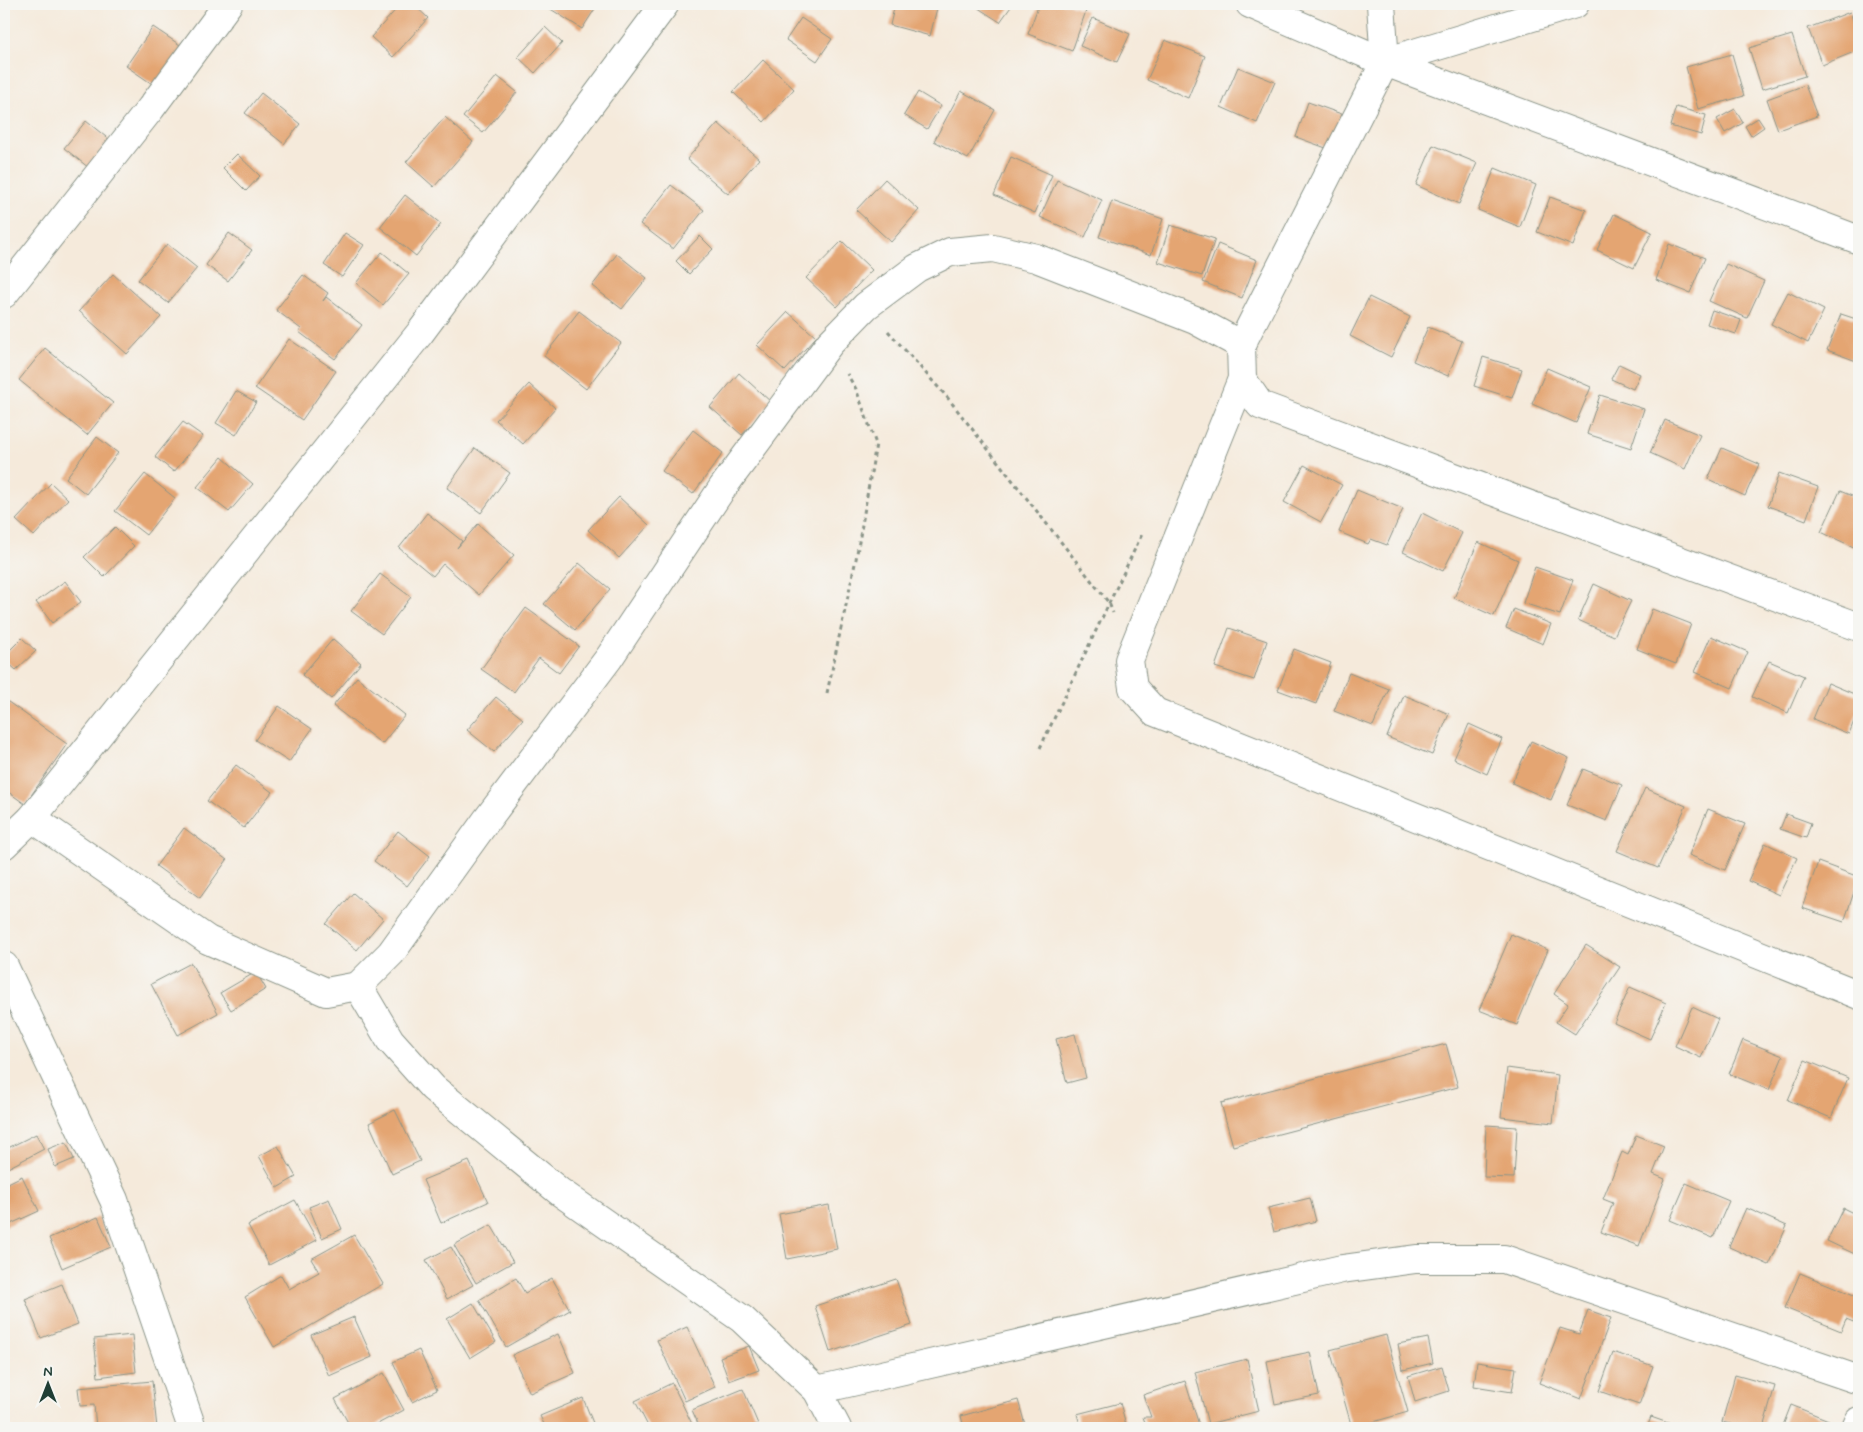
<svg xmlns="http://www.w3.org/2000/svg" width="1863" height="1432" font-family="Mynerve,sans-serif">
<rect width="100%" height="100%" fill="#f6f6f2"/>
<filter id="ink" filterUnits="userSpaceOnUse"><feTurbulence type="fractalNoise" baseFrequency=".02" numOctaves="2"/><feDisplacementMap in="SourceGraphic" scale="10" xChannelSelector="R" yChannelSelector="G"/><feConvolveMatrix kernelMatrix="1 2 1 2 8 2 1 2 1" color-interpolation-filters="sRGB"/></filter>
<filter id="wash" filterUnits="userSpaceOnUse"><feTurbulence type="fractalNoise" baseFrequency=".0096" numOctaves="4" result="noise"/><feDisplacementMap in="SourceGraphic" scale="20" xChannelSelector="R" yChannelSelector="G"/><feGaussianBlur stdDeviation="1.12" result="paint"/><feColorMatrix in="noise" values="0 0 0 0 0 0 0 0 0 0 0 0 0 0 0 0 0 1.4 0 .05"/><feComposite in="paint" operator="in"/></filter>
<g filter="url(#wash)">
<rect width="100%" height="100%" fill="#f5eadb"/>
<g id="blocks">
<g fill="#e4a572">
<path d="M 401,4 L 413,4 L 428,18 L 393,57 L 371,37 Z"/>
<path d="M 551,4 L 598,4 L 582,29 L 549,8 Z"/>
<path d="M 895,4 L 938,4 L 930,36 L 890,25 Z"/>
<path d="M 972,4 L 1013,4 L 1000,22 Z"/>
<path d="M 1039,4 L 1068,4 L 1086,11 L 1072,51 L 1028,34 Z"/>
<path d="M 1850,12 L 1859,37 L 1859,50 L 1822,65 L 1808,28 Z"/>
<path d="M 801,18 L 832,39 L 817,61 L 786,40 Z"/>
<path d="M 1093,18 L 1130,34 L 1117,62 L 1080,46 Z"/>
<path d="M 153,27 L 189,51 L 161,90 L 126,66 Z"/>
<path d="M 545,27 L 562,43 L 535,73 L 518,57 Z"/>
<path d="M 1792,35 L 1805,76 L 1762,89 L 1749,48 Z"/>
<path d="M 1165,40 L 1205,56 L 1188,98 L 1147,80 Z"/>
<path d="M 1732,54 L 1744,96 L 1698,109 L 1686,67 Z"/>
<path d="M 763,60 L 794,89 L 764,122 L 733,92 Z"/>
<path d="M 1238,67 L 1275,82 L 1257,123 L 1221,107 Z"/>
<path d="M 497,76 L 517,92 L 483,133 L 463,117 Z"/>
<path d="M 1805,85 L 1817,116 L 1778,130 L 1767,99 Z"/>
<path d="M 961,91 L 995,110 L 968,159 L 934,141 Z"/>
<path d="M 918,92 L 941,106 L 927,129 L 904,115 Z"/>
<path d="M 261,93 L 300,124 L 284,144 L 245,113 Z"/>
<path d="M 1308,102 L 1347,116 L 1334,151 L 1296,137 Z"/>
<path d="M 1676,107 L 1706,115 L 1701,135 L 1670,126 Z"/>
<path d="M 1735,109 L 1743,123 L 1725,133 L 1717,119 Z"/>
<path d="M 445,117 L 473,142 L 434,187 L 406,162 Z"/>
<path d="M 1758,118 L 1764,127 L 1751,136 L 1745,126 Z"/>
<path d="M 86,121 L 111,141 L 89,168 L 64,148 Z"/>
<path d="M 718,123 L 759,159 L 728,194 L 687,159 Z"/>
<path d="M 1433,145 L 1477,163 L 1459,204 L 1416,185 Z"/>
<path d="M 237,154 L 260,176 L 246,191 L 223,168 Z"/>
<path d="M 1011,157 L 1052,175 L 1035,213 L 994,195 Z"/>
<path d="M 1495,168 L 1536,185 L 1520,227 L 1478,210 Z"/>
<path d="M 885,179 L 919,210 L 891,242 L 856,210 Z"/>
<path d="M 1057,180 L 1102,200 L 1085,237 L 1040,217 Z"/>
<path d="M 671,185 L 704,210 L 673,249 L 640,224 Z"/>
<path d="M 405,195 L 441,224 L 416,256 L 380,227 Z"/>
<path d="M 1550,197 L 1586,210 L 1573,246 L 1537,232 Z"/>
<path d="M 1112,201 L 1163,219 L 1151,255 L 1099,237 Z"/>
<path d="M 1614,214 L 1652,232 L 1634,268 L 1597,250 Z"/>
<path d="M 1170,225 L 1215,239 L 1202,276 L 1158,262 Z"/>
<path d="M 229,233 L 252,250 L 228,281 L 206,265 Z"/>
<path d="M 345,233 L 364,245 L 342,277 L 324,265 Z"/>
<path d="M 700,236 L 713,249 L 689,274 L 676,261 Z"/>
<path d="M 842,241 L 872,270 L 837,307 L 806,278 Z"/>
<path d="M 167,244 L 197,268 L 168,303 L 138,280 Z"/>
<path d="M 1218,244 L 1257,260 L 1242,298 L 1203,282 Z"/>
<path d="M 1669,244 L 1705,258 L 1690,293 L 1656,280 Z"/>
<path d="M 382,252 L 409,274 L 383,305 L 356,283 Z"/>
<path d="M 617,254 L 647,278 L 622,309 L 592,286 Z"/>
<path d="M 1726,264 L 1764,281 L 1747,318 L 1709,301 Z"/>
<path d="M 113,274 L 161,317 L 127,354 L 79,311 Z"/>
<path d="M 303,275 L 328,293 L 323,301 L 326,297 L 362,325 L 335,359 L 299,332 L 301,329 L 276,310 Z"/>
<path d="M 1788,292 L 1824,310 L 1808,343 L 1771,324 Z"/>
<path d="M 1369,297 L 1410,317 L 1391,357 L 1350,336 Z"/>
<path d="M 1712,310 L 1741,320 L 1736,334 L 1707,324 Z"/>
<path d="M 579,311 L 621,343 L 586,389 L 544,356 Z"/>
<path d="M 788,312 L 816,337 L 785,371 L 757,345 Z"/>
<path d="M 1841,314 L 1859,320 L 1859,362 L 1827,350 Z"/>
<path d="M 1428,327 L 1462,341 L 1448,376 L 1413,361 Z"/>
<path d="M 289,339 L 336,371 L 302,420 L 255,388 Z"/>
<path d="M 45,348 L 113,403 L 87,435 L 19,380 Z"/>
<path d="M 1483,357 L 1522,369 L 1512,398 L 1474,386 Z"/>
<path d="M 1619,364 L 1640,374 L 1633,389 L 1611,379 Z"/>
<path d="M 1547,368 L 1591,387 L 1576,423 L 1532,404 Z"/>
<path d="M 739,373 L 771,402 L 742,435 L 710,407 Z"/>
<path d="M 529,384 L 555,408 L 523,444 L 496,420 Z"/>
<path d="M 236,391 L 256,402 L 236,435 L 216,423 Z"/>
<path d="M 1600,395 L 1644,409 L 1631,448 L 1587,434 Z"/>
<path d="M 1665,420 L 1700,435 L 1685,469 L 1650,453 Z"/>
<path d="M 183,422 L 203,436 L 174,472 L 155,457 Z"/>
<path d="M 693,430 L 723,453 L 693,494 L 662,471 Z"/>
<path d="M 97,437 L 118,453 L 86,494 L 66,478 Z"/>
<path d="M 475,448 L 510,473 L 481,513 L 447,488 Z"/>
<path d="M 1722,448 L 1759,464 L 1745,496 L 1708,479 Z"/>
<path d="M 222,457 L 253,484 L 229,512 L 197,487 Z"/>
<path d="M 1304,465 L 1342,485 L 1321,522 L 1284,502 Z"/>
<path d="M 1779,473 L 1818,487 L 1806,520 L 1768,506 Z"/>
<path d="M 145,474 L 175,498 L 146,535 L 115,511 Z"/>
<path d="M 51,483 L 68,499 L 34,536 L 16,520 Z"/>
<path d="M 1357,490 L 1403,509 L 1387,545 L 1371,539 L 1368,544 L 1339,532 Z"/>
<path d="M 1840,491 L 1859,499 L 1858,549 L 1821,532 Z"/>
<path d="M 619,497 L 649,525 L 619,558 L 588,530 Z"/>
<path d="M 427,513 L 462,541 L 457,548 L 478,524 L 514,555 L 479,595 L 443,564 L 433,576 L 399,548 Z"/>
<path d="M 1422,513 L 1462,533 L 1443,571 L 1403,552 Z"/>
<path d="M 115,527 L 134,546 L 104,577 L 84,557 Z"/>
<path d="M 1478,542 L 1518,560 L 1494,616 L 1454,598 Z"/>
<path d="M 579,563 L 610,589 L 575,630 L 544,604 Z"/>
<path d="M 1535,567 L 1573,580 L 1560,615 L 1523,603 Z"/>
<path d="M 380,574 L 411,597 L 382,634 L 351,611 Z"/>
<path d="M 65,581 L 81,602 L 52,623 L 36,602 Z"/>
<path d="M 1594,584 L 1631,601 L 1614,636 L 1578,620 Z"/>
<path d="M 526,608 L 579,646 L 559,673 L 539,658 L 514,692 L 481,669 Z"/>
<path d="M 1514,609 L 1551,624 L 1543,644 L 1506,628 Z"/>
<path d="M 1652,609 L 1691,624 L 1676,664 L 1637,649 Z"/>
<path d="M 1229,628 L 1267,641 L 1254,680 L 1215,667 Z"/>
<path d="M 1711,636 L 1748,652 L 1732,688 L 1695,672 Z"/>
<path d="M 22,638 L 36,651 L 16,670 L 4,659 L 4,656 Z"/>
<path d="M 333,639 L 361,663 L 331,699 L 302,675 Z"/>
<path d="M 1294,649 L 1331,663 L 1316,704 L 1278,690 Z"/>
<path d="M 1769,661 L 1804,676 L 1788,713 L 1752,697 Z"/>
<path d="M 1349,673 L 1389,689 L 1373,726 L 1334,711 Z"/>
<path d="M 357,677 L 405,715 L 382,744 L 333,706 Z"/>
<path d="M 1828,683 L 1859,696 L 1859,708 L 1849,734 L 1813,719 Z"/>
<path d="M 1404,695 L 1449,714 L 1432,755 L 1387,737 Z"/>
<path d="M 496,697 L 523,719 L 494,752 L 467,730 Z"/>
<path d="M 4,699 L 67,744 L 25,804 L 4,789 Z"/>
<path d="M 279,706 L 312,729 L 289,762 L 255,740 Z"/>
<path d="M 1469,724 L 1502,739 L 1487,774 L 1454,759 Z"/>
<path d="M 1531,741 L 1569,758 L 1551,800 L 1512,783 Z"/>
<path d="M 236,765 L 272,792 L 244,828 L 207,801 Z"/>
<path d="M 1583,769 L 1622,785 L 1607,821 L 1567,805 Z"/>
<path d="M 1645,788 L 1686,806 L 1658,868 L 1617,851 Z"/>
<path d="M 1708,809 L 1745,824 L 1725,870 L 1689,855 Z"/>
<path d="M 1786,814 L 1811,823 L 1806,838 L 1780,829 Z"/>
<path d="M 184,828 L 227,860 L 200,898 L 156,866 Z"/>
<path d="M 398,831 L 430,856 L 407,886 L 374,861 Z"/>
<path d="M 1765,843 L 1797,858 L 1779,895 L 1748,881 Z"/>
<path d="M 1818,862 L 1859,877 L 1844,922 L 1802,908 Z"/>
<path d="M 353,893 L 383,919 L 357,950 L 326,924 Z"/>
<path d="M 1511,934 L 1548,950 L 1517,1025 L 1479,1010 Z"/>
<path d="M 1586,945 L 1620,967 L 1575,1034 L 1556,1022 L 1568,1004 L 1554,994 Z"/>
<path d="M 191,963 L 218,1013 L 178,1035 L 151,984 Z"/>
<path d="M 256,972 L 266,989 L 231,1010 L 220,993 Z"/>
<path d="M 1630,987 L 1666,1003 L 1650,1039 L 1614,1023 Z"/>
<path d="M 1692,1007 L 1718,1019 L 1701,1058 L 1675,1046 Z"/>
<path d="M 1075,1034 L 1086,1078 L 1067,1083 L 1056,1039 Z"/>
<path d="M 1743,1040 L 1783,1056 L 1769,1090 L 1729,1074 Z"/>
<path d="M 1446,1044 L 1458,1087 L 1233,1146 L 1221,1103 Z"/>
<path d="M 1805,1060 L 1848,1078 L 1831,1118 L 1788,1100 Z"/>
<path d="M 1507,1068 L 1558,1075 L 1553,1123 L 1501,1117 Z"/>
<path d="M 395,1110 L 420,1161 L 392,1174 L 369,1123 Z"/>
<path d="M 1486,1125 L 1517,1127 L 1514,1178 L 1484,1177 Z"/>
<path d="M 36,1134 L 44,1149 L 4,1170 L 4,1150 Z"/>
<path d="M 1636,1135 L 1664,1146 L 1653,1174 L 1665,1179 L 1639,1246 L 1601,1232 L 1613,1203 L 1603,1199 L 1622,1152 L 1628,1155 Z"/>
<path d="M 66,1142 L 74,1159 L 55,1167 L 48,1149 Z"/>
<path d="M 278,1146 L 296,1177 L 277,1188 L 259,1156 Z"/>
<path d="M 469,1161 L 488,1202 L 441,1223 L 423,1180 Z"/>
<path d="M 22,1176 L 39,1211 L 4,1227 L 4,1185 Z"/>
<path d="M 1686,1183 L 1729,1201 L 1713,1238 L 1670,1220 Z"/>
<path d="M 1310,1198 L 1316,1221 L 1274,1232 L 1268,1208 Z"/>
<path d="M 329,1199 L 342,1229 L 322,1238 L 309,1207 Z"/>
<path d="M 295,1200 L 317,1240 L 269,1265 L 248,1225 Z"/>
<path d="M 829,1205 L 837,1249 L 787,1259 L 779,1214 Z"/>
<path d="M 1746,1208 L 1787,1226 L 1769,1265 L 1729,1247 Z"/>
<path d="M 1843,1208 L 1859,1216 L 1859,1256 L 1827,1241 Z"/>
<path d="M 98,1217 L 111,1247 L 62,1268 L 49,1238 Z"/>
<path d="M 491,1225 L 513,1262 L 476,1283 L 454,1245 Z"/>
<path d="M 354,1235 L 383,1284 L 274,1347 L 245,1297 L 281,1275 L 289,1289 L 319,1272 L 311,1259 Z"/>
<path d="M 451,1247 L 473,1285 L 447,1299 L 426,1260 Z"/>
<path d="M 1800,1273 L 1859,1297 L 1859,1314 L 1856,1323 L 1846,1319 L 1841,1331 L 1785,1308 Z"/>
<path d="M 516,1278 L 525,1293 L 552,1278 L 570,1310 L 506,1347 L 479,1300 Z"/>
<path d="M 896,1279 L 912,1325 L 830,1352 L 815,1306 Z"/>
<path d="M 62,1284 L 78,1324 L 41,1338 L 25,1299 Z"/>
<path d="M 473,1303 L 496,1342 L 470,1358 L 447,1319 Z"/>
<path d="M 1588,1310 L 1611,1318 L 1581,1399 L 1539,1383 L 1560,1328 L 1579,1334 Z"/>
<path d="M 354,1317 L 372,1357 L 329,1376 L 311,1335 Z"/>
<path d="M 687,1327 L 715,1387 L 685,1401 L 657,1340 Z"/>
<path d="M 558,1334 L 575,1373 L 530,1393 L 512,1355 Z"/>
<path d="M 132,1335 L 136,1372 L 98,1377 L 94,1339 Z"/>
<path d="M 1386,1335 L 1408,1412 L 1352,1428 L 1330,1350 Z"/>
<path d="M 1428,1338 L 1433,1363 L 1403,1370 L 1398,1344 Z"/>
<path d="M 749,1346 L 759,1370 L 729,1381 L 720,1357 Z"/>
<path d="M 419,1350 L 437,1390 L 412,1402 L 393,1362 Z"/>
<path d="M 1310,1352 L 1319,1395 L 1275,1404 L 1267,1361 Z"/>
<path d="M 1613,1352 L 1653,1366 L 1639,1405 L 1599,1391 Z"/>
<path d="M 1247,1359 L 1259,1411 L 1208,1424 L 1195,1372 Z"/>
<path d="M 1477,1362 L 1516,1368 L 1512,1392 L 1474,1386 Z"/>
<path d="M 1442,1366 L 1449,1391 L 1415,1402 L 1408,1376 Z"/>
<path d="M 384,1373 L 404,1410 L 370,1428 L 351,1428 L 335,1399 Z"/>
<path d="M 1735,1375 L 1775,1386 L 1763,1428 L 1747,1428 L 1722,1422 Z"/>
<path d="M 152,1381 L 157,1428 L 96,1428 L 94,1405 L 80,1406 L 78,1388 Z"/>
<path d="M 1185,1381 L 1200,1428 L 1147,1428 L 1143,1417 L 1151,1417 L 1143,1395 Z"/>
<path d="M 672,1383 L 694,1428 L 649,1428 L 635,1401 Z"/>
<path d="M 743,1389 L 758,1424 L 749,1428 L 700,1428 L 692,1410 Z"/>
<path d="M 583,1398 L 595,1428 L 546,1428 L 540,1416 Z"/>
<path d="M 1018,1400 L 1026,1428 L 964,1428 L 961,1416 Z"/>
<path d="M 1120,1403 L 1127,1428 L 1081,1428 L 1077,1414 Z"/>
<path d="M 1791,1405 L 1831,1421 L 1829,1428 L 1782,1428 Z"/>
<path d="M 1651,1417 L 1682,1428 L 1647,1428 Z"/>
</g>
</g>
</g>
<g filter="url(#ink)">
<use href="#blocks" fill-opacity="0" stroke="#8a9488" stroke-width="1"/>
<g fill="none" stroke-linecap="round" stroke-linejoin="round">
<g stroke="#8a9488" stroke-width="30">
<g id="minor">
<path d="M 1250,4 L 1385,62 L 1859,240"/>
<path d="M 1381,4 L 1385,62 L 1241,345 L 1242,379 L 1260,405 L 1859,627"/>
<path d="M 1385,62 L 1575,4"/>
<path d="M 4,294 L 151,108 L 228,4"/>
<path d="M 1242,379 L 1129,660 L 1133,688 L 1155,712 L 1859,995"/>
<path d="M 32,818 L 208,940 L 326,992 L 358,986 L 391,953 L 486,821 L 609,658 L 723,487 L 830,343 L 866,306 L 917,268 L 950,252 L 993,248 L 1036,258 L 1195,320 L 1241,345"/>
<path d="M 4,845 L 32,818 L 420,333 L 665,4"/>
<path d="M 4,966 L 114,1200 L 192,1428"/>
<path d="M 358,986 L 390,1040 L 433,1088 L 560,1192 L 742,1319 L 817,1390 L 837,1428"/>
<path d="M 817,1390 L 1342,1269 L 1416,1259 L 1504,1259 L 1859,1380"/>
<path d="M 1856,1428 L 1859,1421"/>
</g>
</g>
<g stroke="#8a9488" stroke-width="3" stroke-dasharray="4 4" stroke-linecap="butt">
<path d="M 888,331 L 947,397 L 1109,603 L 1113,613"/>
<path d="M 827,693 L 856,559 L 876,444 L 856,389 L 847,374"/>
<path d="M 1040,748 L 1143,532"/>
</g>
<use href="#minor" stroke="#fff" stroke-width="28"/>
</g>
</g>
<rect width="1863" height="1432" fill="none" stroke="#f6f6f2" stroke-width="20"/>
<g transform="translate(48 1384)" stroke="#f6f6f2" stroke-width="4" paint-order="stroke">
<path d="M0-4L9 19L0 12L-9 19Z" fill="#1f3d34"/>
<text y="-8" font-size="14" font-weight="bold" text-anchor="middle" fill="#1f3d34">N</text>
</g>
</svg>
